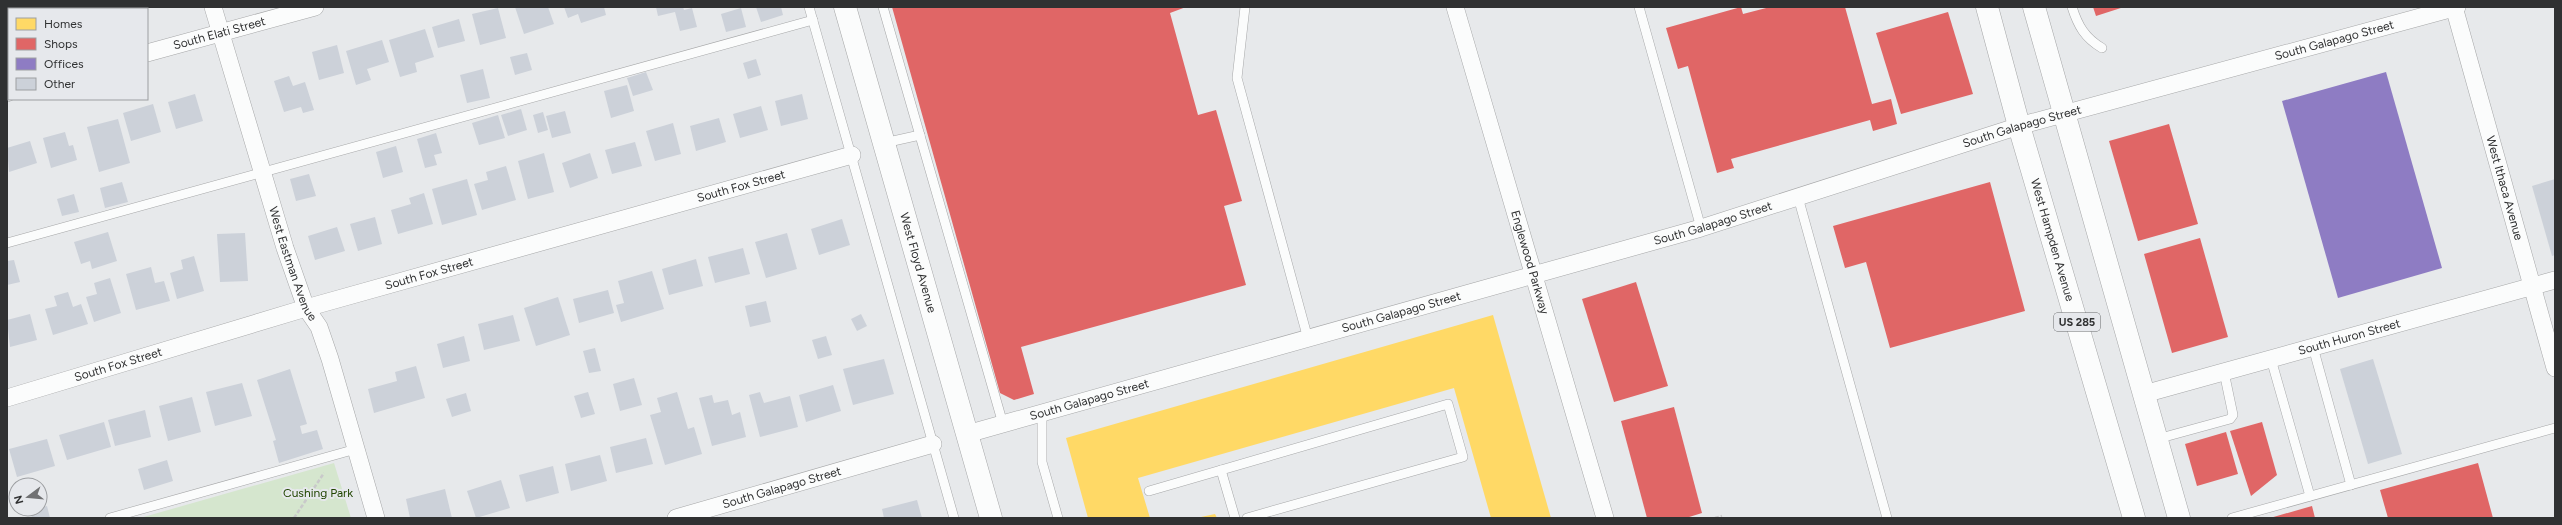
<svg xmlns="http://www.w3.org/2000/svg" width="2562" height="525" font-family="Figtree,sans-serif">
<rect width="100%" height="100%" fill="#e7e9eb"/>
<path fill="#d5e6ce" d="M 334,463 L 351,518 L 140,518 Z"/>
<g fill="#ffd966">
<path d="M 1493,315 L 1551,518 L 1491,518 L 1454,388 L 1138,478 L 1150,518 L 1088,518 L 1066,438 Z"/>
<path d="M 1215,514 L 1217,518 L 1201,518 L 1201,517 Z"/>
</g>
<g fill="#e06666">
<path d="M 892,7 L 1186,7 L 1170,13 L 1198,115 L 1216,110 L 1242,201 L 1224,206 L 1246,285 L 1021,347 L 1034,394 L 1014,400 L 1000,393 Z"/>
<path d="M 1741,7 L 1743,14 L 1770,7 L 1845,7 L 1872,104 L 1891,99 L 1897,124 L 1873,131 L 1870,120 L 1731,159 L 1734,168 L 1717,173 L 1688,66 L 1678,69 L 1666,28 Z"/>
<path d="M 2093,7 L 2124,7 L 2096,16 Z"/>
<path d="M 1948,12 L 1973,94 L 1901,114 L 1876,33 Z"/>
<path d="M 2169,124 L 2198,224 L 2138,241 L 2109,141 Z"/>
<path d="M 1990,182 L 2025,311 L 1890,348 L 1866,262 L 1845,268 L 1833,226 Z"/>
<path d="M 2200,238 L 2228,337 L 2172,353 L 2144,254 Z"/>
<path d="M 1636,282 L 1668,386 L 1614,402 L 1582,299 Z"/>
<path d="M 1674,407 L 1702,513 L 1686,518 L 1647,518 L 1621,421 Z"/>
<path d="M 2262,422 L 2277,475 L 2251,496 L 2230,431 Z"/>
<path d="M 2226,432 L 2238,474 L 2197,486 L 2185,444 Z"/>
<path d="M 2478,463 L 2493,518 L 2388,518 L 2380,490 Z"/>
<path d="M 2312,506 L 2315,518 L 2270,518 Z"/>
</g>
<path fill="#8e7cc3" d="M 2386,72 L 2442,268 L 2338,298 L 2282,101 Z"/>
<g fill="#ccd1d9">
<path d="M 515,7 L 548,7 L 554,24 L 524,34 Z"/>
<path d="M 564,7 L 604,7 L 606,15 L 581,23 L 578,14 L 568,18 Z"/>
<path d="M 656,7 L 683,7 L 684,10 L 692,8 L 697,27 L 680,31 L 675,12 L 658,16 Z"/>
<path d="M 756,7 L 781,7 L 783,15 L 761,22 Z"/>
<path d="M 498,8 L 506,38 L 480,45 L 472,14 Z"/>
<path d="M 741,8 L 746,27 L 726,32 L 721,14 Z"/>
<path d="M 459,19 L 465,41 L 438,48 L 432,27 Z"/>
<path d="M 425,29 L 434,57 L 415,63 L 417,72 L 400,77 L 389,40 Z"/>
<path d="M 382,40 L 389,62 L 367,69 L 371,80 L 356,85 L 346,51 Z"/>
<path d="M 337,45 L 344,73 L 319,80 L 312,52 Z"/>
<path d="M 527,53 L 532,70 L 515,75 L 510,57 Z"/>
<path d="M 756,59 L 761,75 L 748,79 L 743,63 Z"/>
<path d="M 483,69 L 490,98 L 467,103 L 460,75 Z"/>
<path d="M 646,72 L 653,90 L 633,96 L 627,78 Z"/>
<path d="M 289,76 L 293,86 L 305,82 L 314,110 L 303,113 L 301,107 L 284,112 L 274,81 Z"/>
<path d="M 627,85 L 634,111 L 611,118 L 604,91 Z"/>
<path d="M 195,94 L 203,121 L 176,129 L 168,102 Z"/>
<path d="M 802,94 L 808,119 L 781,126 L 775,101 Z"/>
<path d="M 153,104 L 161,132 L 131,141 L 123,113 Z"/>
<path d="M 761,106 L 768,130 L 740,138 L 733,114 Z"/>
<path d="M 521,109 L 527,130 L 508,136 L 501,115 Z"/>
<path d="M 565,111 L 571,133 L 552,138 L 546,116 Z"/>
<path d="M 543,112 L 548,130 L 538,133 L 533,115 Z"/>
<path d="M 498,115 L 505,138 L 479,145 L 472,123 Z"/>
<path d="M 719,118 L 726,142 L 696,151 L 690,126 Z"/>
<path d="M 118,119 L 130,163 L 99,172 L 87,127 Z"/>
<path d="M 673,123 L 681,154 L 655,161 L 646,131 Z"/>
<path d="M 65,132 L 69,146 L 73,145 L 77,160 L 51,168 L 43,138 Z"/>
<path d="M 436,133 L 442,153 L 434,155 L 437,165 L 425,168 L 417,139 Z"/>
<path d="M 30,141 L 37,163 L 9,172 L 7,148 Z"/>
<path d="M 635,142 L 642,166 L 612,174 L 605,150 Z"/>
<path d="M 396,146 L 403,172 L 383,178 L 376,152 Z"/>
<path d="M 544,153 L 554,192 L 528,199 L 518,161 Z"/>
<path d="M 590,153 L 598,178 L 570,188 L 562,163 Z"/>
<path d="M 506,166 L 516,200 L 482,210 L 474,184 L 488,180 L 486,172 Z"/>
<path d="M 309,174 L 316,196 L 296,201 L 290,179 Z"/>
<path d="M 467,179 L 477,215 L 442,225 L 432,189 Z"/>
<path d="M 2555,179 L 2555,255 L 2552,256 L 2532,186 Z"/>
<path d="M 122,182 L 128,202 L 105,208 L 100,188 Z"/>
<path d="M 424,193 L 433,224 L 398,234 L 391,210 L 411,204 L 409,198 Z"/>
<path d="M 74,194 L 79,212 L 62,216 L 57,199 Z"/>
<path d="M 375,217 L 382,244 L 358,251 L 350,224 Z"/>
<path d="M 842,219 L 850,245 L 819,255 L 811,229 Z"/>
<path d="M 337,227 L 345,251 L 315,260 L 308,236 Z"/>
<path d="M 108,232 L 117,261 L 92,269 L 90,261 L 81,264 L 74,242 Z"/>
<path d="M 245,233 L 248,281 L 220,282 L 217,234 Z"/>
<path d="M 787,233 L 797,269 L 766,278 L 755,242 Z"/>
<path d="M 743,248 L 750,274 L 715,283 L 708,257 Z"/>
<path d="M 194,256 L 204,291 L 177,299 L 170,273 L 183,269 L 181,260 Z"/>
<path d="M 696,259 L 703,286 L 669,295 L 662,269 Z"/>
<path d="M 14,260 L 20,282 L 7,285 L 7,261 Z"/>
<path d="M 151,267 L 155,283 L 164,281 L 170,301 L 136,310 L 126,274 Z"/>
<path d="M 652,271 L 664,309 L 621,322 L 616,305 L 624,303 L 618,281 Z"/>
<path d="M 110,278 L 121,313 L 94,322 L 86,297 L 97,294 L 94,283 Z"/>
<path d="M 608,290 L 614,313 L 579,323 L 573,299 Z"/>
<path d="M 68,292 L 73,307 L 81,304 L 88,324 L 53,335 L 45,309 L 57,306 L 54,296 Z"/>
<path d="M 558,297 L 570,335 L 536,346 L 524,308 Z"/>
<path d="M 766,301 L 771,322 L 750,327 L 745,306 Z"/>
<path d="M 30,314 L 37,340 L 10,347 L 7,320 Z"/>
<path d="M 861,314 L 867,326 L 857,331 L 851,319 Z"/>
<path d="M 513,315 L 520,341 L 484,350 L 478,324 Z"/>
<path d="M 464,336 L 470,361 L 443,368 L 437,344 Z"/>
<path d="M 826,336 L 832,355 L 818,359 L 812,340 Z"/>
<path d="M 595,348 L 601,371 L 589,373 L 583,351 Z"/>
<path d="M 884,359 L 894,394 L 853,405 L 843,369 Z"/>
<path d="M 2373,359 L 2402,454 L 2368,464 L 2340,369 Z"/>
<path d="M 416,366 L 425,398 L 374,413 L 368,389 L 397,381 L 395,372 Z"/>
<path d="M 290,369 L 307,424 L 300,426 L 302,434 L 317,430 L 323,449 L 279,463 L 273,441 L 276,440 L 257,380 Z"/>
<path d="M 634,378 L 642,405 L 620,411 L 613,384 Z"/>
<path d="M 242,383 L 252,416 L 215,426 L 206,392 Z"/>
<path d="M 833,385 L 841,411 L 806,422 L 799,395 Z"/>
<path d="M 588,392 L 595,414 L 581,418 L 574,396 Z"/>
<path d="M 677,392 L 688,429 L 694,427 L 702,454 L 665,465 L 650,415 L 661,412 L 657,398 Z"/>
<path d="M 760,392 L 764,403 L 790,396 L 798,427 L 760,437 L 749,395 Z"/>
<path d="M 466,393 L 471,411 L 452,417 L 446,399 Z"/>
<path d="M 712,395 L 714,403 L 728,400 L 732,415 L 740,412 L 746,437 L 712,446 L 699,398 Z"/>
<path d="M 192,397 L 201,432 L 168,441 L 159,406 Z"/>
<path d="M 145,410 L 151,437 L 115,446 L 108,420 Z"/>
<path d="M 104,422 L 111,447 L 67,460 L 59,435 Z"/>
<path d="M 646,438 L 653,464 L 616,473 L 610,447 Z"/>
<path d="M 47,439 L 55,466 L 17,477 L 9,449 Z"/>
<path d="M 600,455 L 607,481 L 571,491 L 565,464 Z"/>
<path d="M 167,460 L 173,481 L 144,490 L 138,469 Z"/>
<path d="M 553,466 L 559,493 L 526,502 L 519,475 Z"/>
<path d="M 501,480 L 510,508 L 476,518 L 467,491 Z"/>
<path d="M 445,489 L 452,518 L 410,518 L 406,499 Z"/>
<path d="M 917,500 L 922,518 L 884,518 L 882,509 Z"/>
<path d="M 47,506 L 50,518 L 32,518 L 30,511 Z"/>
</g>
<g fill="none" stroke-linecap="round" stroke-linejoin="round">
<g stroke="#a6a7a8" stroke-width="10">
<g id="lane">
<path d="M 809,7 L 954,518"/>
<path d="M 883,7 L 1003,424"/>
<path d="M 1245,7 L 1237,78 L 1308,339"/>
<path d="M 1639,7 L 1701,228"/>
<path d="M 2072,7 C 2078,26 2085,38 2102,48"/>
<path d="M 884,143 L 920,135"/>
<path d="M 1798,197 L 1887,518"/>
<path d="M 7,243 L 813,20"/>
<path d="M 2313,347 L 2351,485"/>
<path d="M 2271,359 L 2310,496"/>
<path d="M 1042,413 L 1042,462 L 1058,518"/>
<path d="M 2157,439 L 2230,419 L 2233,415 L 2224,372"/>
<path d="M 1221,470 L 1235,518"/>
<path d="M 1149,491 L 1448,404 L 1463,457 L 1247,518"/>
<path d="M 110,518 L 356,449"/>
<path d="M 2232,518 L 2555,428"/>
</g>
</g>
<g stroke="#a6a7a8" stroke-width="18">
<g id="street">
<path id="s1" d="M 213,7 L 285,248 L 306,308 L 319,327 L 330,359 L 376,518"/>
<path id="s2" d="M 1455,7 L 1605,518"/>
<path id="s3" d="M 2454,7 L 2555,368"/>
<path id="s4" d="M 147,53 L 315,7"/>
<path d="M 7,93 L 9,92"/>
<path id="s5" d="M 2144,394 L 2555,280"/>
<path id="s6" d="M 7,398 L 306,308 L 852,155"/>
<path id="s7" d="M 967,434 L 1701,228 L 2019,126 L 2457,7"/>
<path id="s8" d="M 676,518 L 933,444"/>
</g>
</g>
<g stroke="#a6a7a8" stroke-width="23">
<g id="secondary">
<path id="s9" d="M 845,7 L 991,518"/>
</g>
</g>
<g stroke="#a6a7a8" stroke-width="23">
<g id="highway">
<path id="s10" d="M 1987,7 L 2019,126 L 2134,518"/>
<path d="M 2034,7 L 2179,518"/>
</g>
</g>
<g stroke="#c9c9ca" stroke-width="2.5" stroke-dasharray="4 2" stroke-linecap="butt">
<path d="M 294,518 L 324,473"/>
<path d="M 1715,518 L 1722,516"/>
</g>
<use href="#lane" stroke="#fbfcfc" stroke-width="9"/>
<use href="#street" stroke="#fbfcfc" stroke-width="17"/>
<use href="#secondary" stroke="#fbfcfc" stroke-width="22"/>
<use href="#highway" stroke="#fbfcfc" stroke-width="22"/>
</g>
<g text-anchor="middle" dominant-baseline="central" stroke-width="4" stroke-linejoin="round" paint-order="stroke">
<rect fill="#e6e8ec" stroke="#67686a" stroke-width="1" x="2054" y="313" width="46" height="18" rx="3"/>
<g font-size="11" font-weight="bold" fill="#303132">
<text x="2077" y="322">US 285</text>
</g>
<g font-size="12" fill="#303132" stroke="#e6e8ec">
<text stroke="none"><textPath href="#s4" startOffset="75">South Elati Street</textPath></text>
<text stroke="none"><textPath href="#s7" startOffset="1423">South Galapago Street</textPath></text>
<text stroke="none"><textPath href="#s7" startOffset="1099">South Galapago Street</textPath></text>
<text stroke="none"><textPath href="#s6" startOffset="764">South Fox Street</textPath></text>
<text stroke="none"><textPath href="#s3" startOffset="188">West Ithaca Avenue</textPath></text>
<text stroke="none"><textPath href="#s7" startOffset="775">South Galapago Street</textPath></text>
<text stroke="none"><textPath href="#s10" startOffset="242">West Hampden Avenue</textPath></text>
<text stroke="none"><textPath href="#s2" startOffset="266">Englewood Parkway</textPath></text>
<text stroke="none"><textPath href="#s1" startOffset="269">West Eastman Avenue</textPath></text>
<text stroke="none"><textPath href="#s9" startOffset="266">West Floyd Avenue</textPath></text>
<text stroke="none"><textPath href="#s6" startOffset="440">South Fox Street</textPath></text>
<text stroke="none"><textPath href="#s7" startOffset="451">South Galapago Street</textPath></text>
<text stroke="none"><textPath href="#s5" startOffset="213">South Huron Street</textPath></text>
<text stroke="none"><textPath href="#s6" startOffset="116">South Fox Street</textPath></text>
<text stroke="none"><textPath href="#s7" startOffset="127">South Galapago Street</textPath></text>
<text stroke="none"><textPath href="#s8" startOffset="110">South Galapago Street</textPath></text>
</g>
<g font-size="12" fill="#214600" stroke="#e6e8ec">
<text x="318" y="493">Cushing Park</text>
</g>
</g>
<rect width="2562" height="525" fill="none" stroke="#303132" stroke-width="16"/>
<rect x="8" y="8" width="140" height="92" fill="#e6e8ec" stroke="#9d9fa2"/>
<rect x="16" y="18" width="20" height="12" fill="#ffd966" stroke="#9d9fa2"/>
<text x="44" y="28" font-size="12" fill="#303132">Homes</text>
<rect x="16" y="38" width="20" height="12" fill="#e06666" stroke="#9d9fa2"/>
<text x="44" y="48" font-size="12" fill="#303132">Shops</text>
<rect x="16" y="58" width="20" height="12" fill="#8e7cc3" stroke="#9d9fa2"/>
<text x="44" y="68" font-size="12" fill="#303132">Offices</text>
<rect x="16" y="78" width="20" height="12" fill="#ccd1d9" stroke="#9d9fa2"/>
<text x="44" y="88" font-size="12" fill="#303132">Other</text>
<g transform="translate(28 497) rotate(254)"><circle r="19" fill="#e6e8ec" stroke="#9d9fa2"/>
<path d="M0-3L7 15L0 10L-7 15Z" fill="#707173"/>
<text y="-6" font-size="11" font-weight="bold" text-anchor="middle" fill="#303132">N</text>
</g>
</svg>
